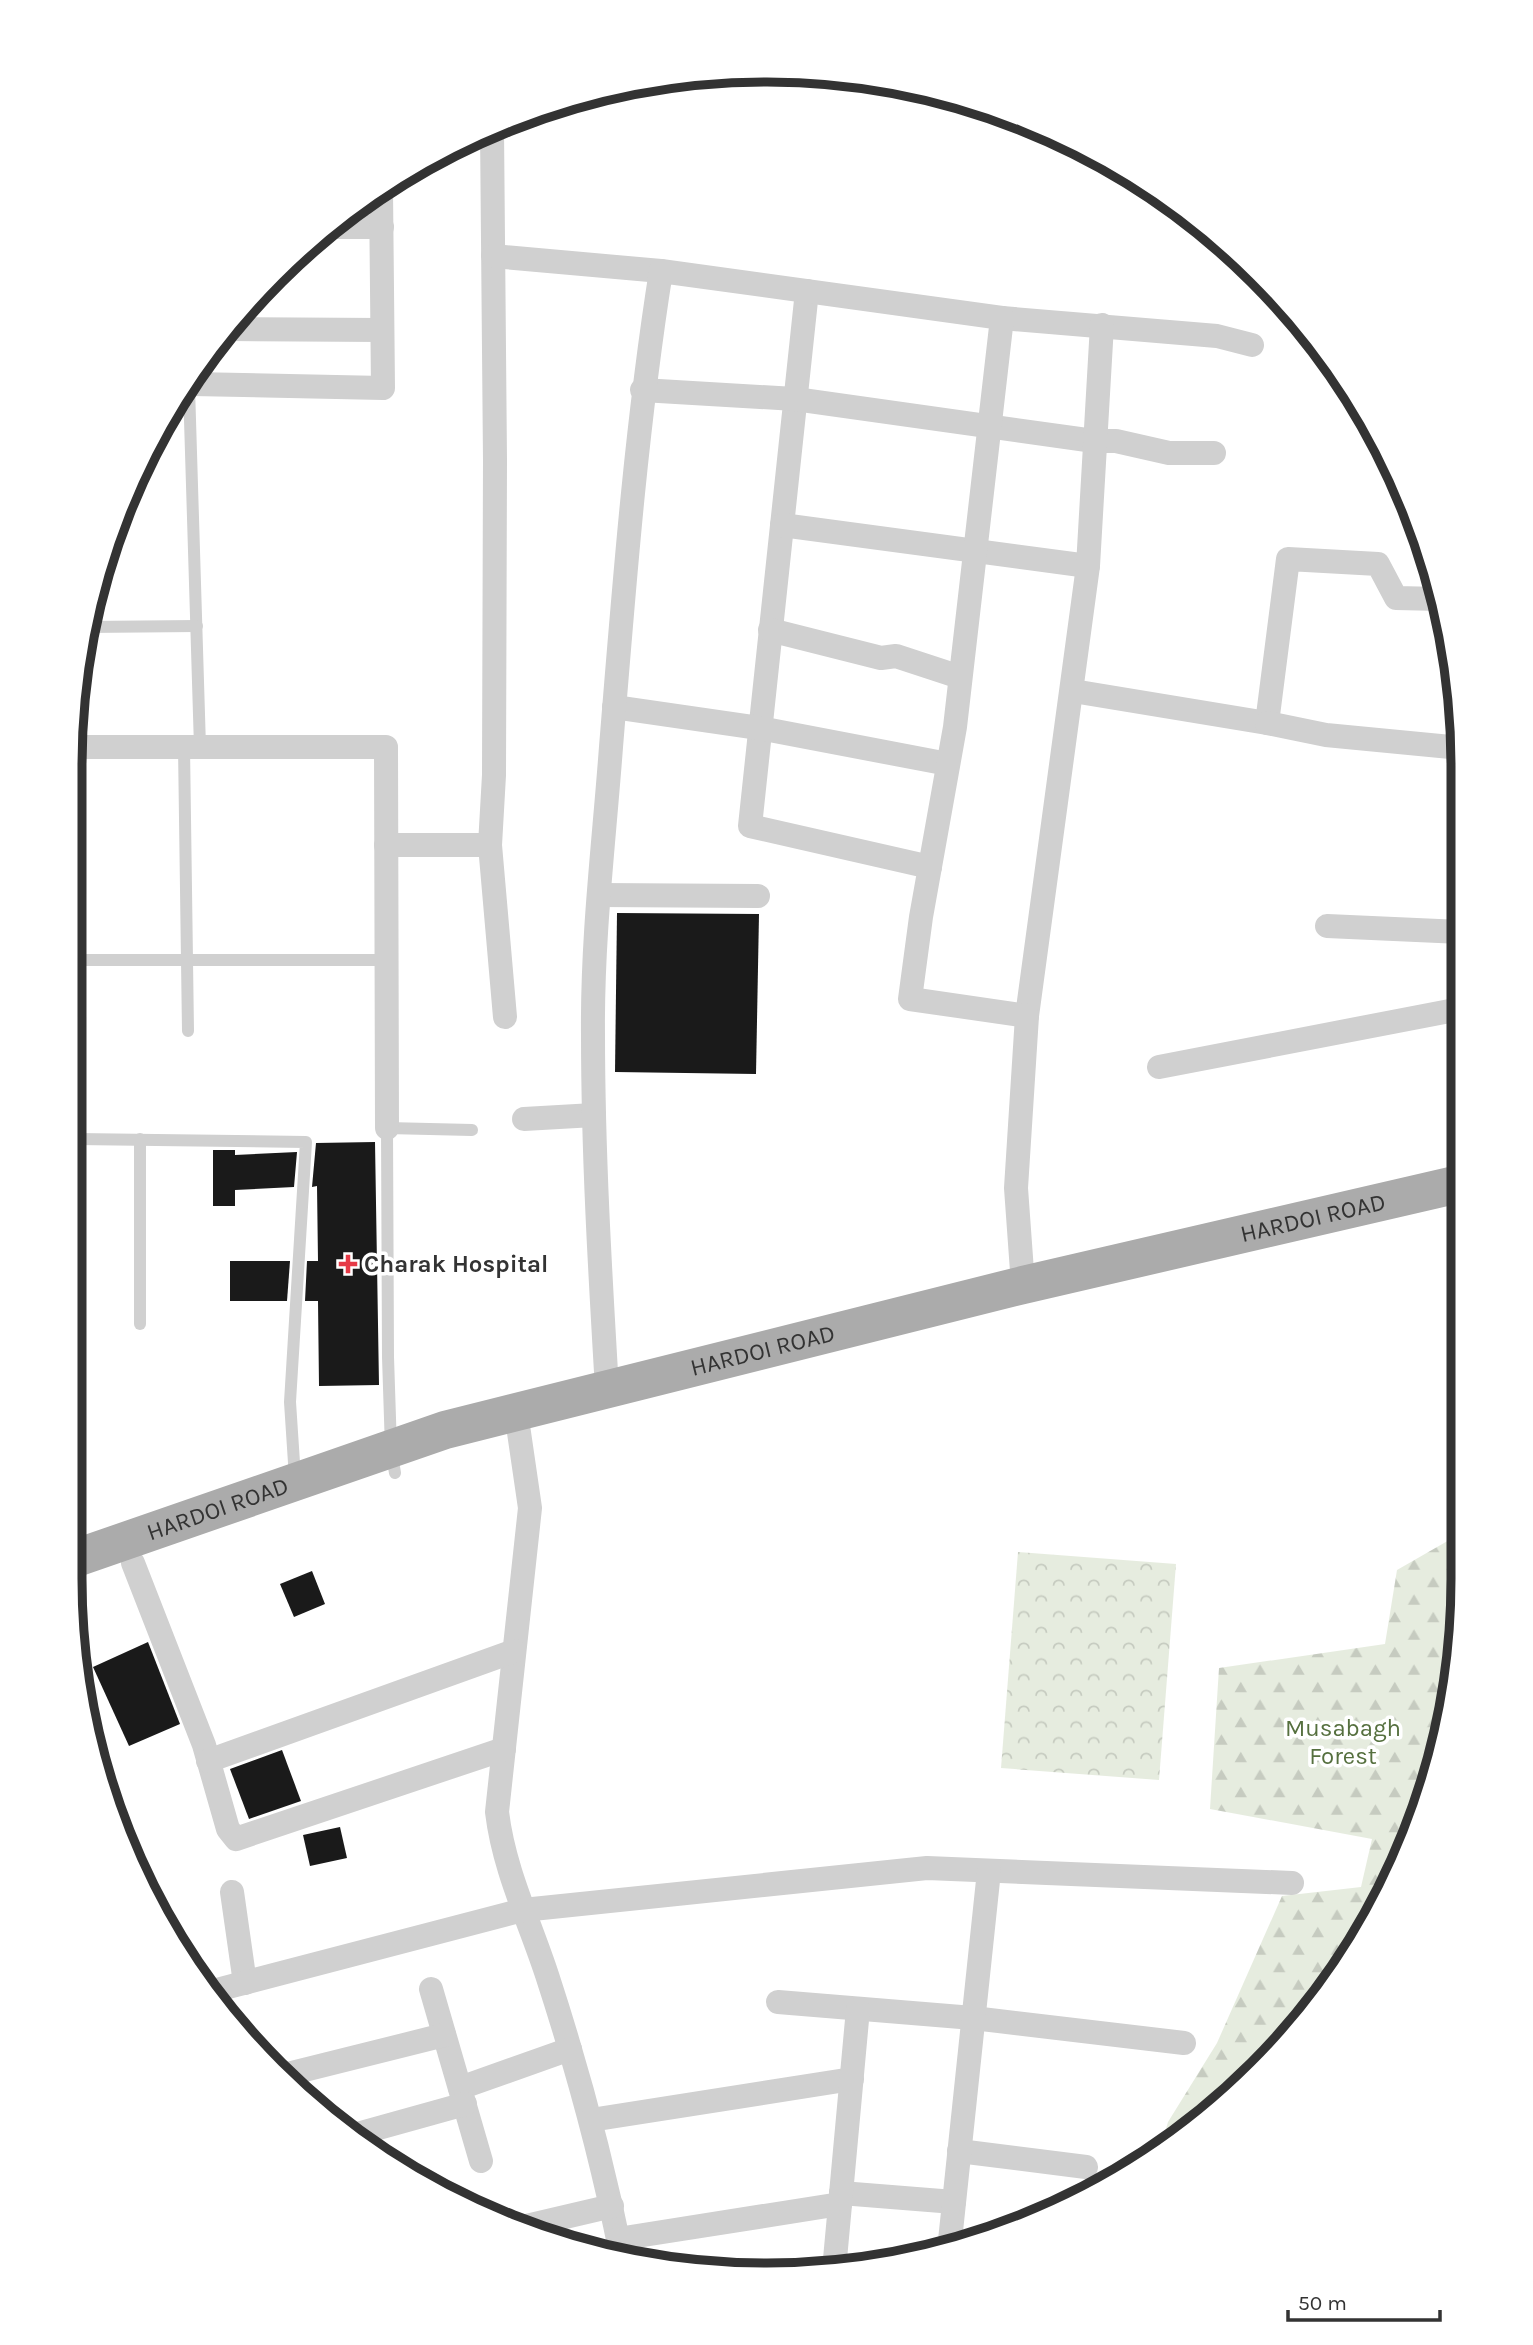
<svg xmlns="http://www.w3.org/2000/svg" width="1533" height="2345" font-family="Karla,sans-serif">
<defs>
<pattern id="forest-firs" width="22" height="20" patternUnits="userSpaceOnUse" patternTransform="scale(1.75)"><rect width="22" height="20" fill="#e6ecdf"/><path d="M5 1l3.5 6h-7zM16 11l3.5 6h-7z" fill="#c6cbc0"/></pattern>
<pattern id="park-crowns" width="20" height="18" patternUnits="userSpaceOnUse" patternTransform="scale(1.75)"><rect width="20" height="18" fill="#e6ecdf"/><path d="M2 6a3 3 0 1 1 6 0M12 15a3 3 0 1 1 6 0" fill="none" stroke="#c6cbc0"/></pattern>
</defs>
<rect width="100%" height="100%" fill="#fff"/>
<path fill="url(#forest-firs)" d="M 1458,1535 L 1457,1669 L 1410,1845 L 1346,1965 L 1290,2037 L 1159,2153 L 1168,2122 L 1217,2043 L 1282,1896 L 1361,1887 L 1372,1839 L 1210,1809 L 1219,1668 L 1385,1644 L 1397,1570 Z"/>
<path fill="url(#park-crowns)" d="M 1018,1552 L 1176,1564 L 1159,1780 L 1001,1768 Z"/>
<g fill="#1a1a1a">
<path d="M 617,913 L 759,914 L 756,1074 L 615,1072 Z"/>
<path d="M 375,1142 L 379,1385 L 319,1386 L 318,1301 L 305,1301 L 307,1261 L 318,1261 L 317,1186 L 312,1187 L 316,1143 Z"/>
<path d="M 213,1150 L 235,1150 L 235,1155 L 297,1152 L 294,1187 L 235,1190 L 235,1206 L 213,1206 Z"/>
<path d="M 230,1261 L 290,1261 L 287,1301 L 230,1301 Z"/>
<path d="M 312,1571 L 325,1604 L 294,1617 L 280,1584 Z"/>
<path d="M 148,1642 L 180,1724 L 129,1746 L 93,1667 Z"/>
<path d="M 282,1750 L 301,1801 L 249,1819 L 230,1769 Z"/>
<path d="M 340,1827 L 347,1858 L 310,1866 L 303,1835 Z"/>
</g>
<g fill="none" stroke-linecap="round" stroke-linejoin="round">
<g stroke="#d0d0d0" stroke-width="12">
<path d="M 189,387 L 200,747"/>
<path d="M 86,627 L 197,626"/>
<path d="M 184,747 L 188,1031"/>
<path d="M 76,960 L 387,960"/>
<path d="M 76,1139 L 306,1142 L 290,1402 L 295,1478"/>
<path d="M 140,1139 L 140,1324"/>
<path d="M 395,1473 L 391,1449 L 388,1357 L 387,1128 L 472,1130"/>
</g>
<g stroke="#d0d0d0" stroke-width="24">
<path d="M 492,129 L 495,460 L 494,775 L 490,845 L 505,1017"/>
<path d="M 328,227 L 382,227"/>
<path d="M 493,256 L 661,271"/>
<path d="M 807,291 L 750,826 L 930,867"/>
<path d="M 1002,318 L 1217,336 L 1252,345"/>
<path d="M 228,329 L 382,330"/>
<path d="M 192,384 L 383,388 L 381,190"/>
<path d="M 642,390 L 795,399 L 1094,441 L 1116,441 L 1169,453 L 1214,453"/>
<path d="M 782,525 L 1088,566"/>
<path d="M 770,630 L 881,658 L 896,656 L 960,677"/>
<path d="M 1073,691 L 1267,723 L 1288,559 L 1378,564 L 1396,598 L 1441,599"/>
<path d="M 614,707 L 759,728 L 948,764"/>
<path d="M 1267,723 L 1326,735 L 1461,748"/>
<path d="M 76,747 L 386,747 L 387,1128"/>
<path d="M 386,845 L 490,845"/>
<path d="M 599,895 L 758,896"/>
<path d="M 1327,926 L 1461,932"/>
<path d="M 1027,1016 L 1088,566 L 1102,325"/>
<path d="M 1159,1067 L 1460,1009"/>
<path d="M 524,1119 L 594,1115"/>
<path d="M 607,1389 C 600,1271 593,1153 593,1034 C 592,938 604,842 611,747 C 624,587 636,429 661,271 L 1002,318 L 955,727 L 921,917 L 910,999 L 1027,1016 L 1016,1188 L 1023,1285"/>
<path d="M 516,1412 L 530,1508 L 497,1812 C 504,1870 529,1920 547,1975 C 577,2067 602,2159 621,2254"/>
<path d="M 133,1563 L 204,1745 L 228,1829 L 236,1839 L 504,1749"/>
<path d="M 208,1761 L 514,1651"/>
<path d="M 232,1892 L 245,1983"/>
<path d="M 431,1989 L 481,2161"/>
<path d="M 209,1992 L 523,1910 L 927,1868 L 1292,1883"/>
<path d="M 778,2002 L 973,2018 L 1184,2043"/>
<path d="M 280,2076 L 444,2035"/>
<path d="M 460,2088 L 570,2049"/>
<path d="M 591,2120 L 852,2079"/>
<path d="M 350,2136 L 465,2104"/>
<path d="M 959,2151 L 1086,2167"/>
<path d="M 841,2193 L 954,2202"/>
<path d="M 518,2228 L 612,2206"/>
<path d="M 618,2239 L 840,2204"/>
<path d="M 949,2250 L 989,1871"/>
<path d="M 834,2270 L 858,2009"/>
</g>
<path stroke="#ababab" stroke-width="38" id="s1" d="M 76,1558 L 445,1430 L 1023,1285 L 1459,1184"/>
</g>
<path fill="#e63946" stroke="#fff" stroke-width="2.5" d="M344.5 1253.5h7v7h7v7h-7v7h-7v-7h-7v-7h7z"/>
<g text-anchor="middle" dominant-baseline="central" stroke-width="7" stroke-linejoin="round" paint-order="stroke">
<g font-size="24" fill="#333" stroke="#fff">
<text stroke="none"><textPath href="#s1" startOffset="1284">HARDOI ROAD</textPath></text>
<text stroke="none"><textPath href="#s1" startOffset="718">HARDOI ROAD</textPath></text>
<text stroke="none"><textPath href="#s1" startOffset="150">HARDOI ROAD</textPath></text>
</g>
<g font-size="24" font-weight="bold" fill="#333" stroke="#fff" text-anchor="start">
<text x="364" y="1264">Charak Hospital</text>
</g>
<g font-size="24" fill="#56703f" stroke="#fff">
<text x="1343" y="1728">Musabagh<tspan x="1343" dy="28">Forest</tspan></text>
</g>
</g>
<path d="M0 0H1533V2345H0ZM766 82H767A684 684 0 0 1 1451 766V1579A684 684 0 0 1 767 2263H766A684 684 0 0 1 82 1579V766A684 684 0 0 1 766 82Z" fill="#fff" fill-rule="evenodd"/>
<path fill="none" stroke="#333" stroke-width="9" d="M766 82H767A684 684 0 0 1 1451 766V1579A684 684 0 0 1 767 2263H766A684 684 0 0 1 82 1579V766A684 684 0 0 1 766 82Z"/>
<path d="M1288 2310v10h152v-10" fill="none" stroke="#333333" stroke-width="3.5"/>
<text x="1298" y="2310" font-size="21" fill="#333333" stroke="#ffffff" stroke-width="5" paint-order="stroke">50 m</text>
</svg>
